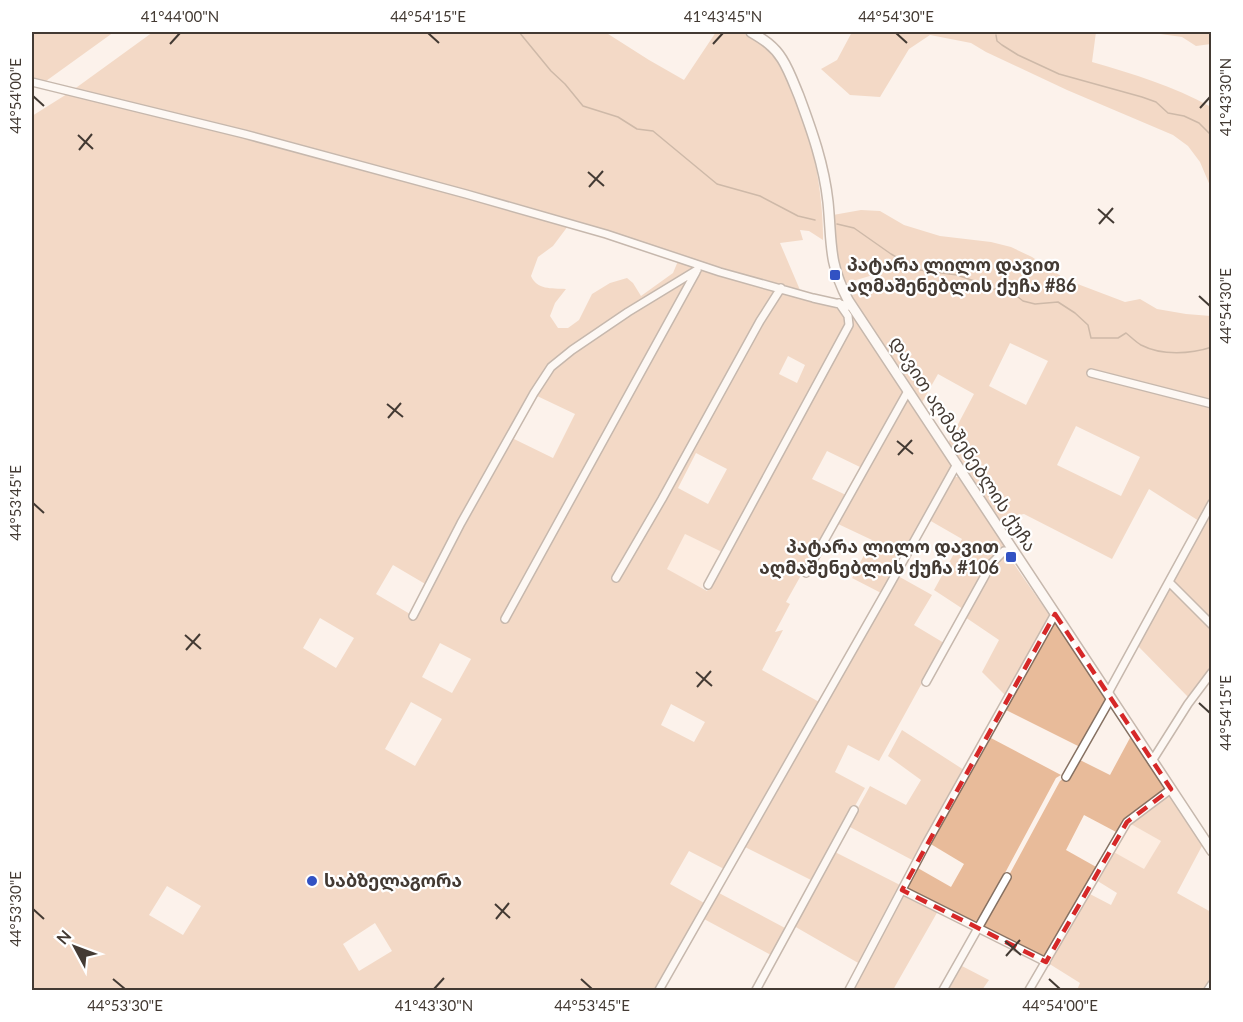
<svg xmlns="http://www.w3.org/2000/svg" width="1243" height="1022" font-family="Lato,'Noto Sans Georgian',sans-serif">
	<rect width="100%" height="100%" fill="#fcf2eb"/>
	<!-- built -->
	<path fill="#fee6d4" d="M 685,534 L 722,552 L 702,588 L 666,570 Z
		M 1129,823 L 1161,841 L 1144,870 L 1112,851 Z"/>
	<!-- green -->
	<path fill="#e8bb9a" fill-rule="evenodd" d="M 32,32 L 114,32 L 46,81 L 32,78 Z
		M 153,32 L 605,32 L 649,60 L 684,80 L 716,32 C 724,32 736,29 743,33 C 757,40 773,53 781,66 C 808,109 824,189 823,240 L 809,231 L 800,230 L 803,240 L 780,243 L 800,290 L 763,283 L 450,186 L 73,90 Z
		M 852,32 L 1096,32 L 1092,62 C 1134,74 1173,86 1211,107 L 1211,188 L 1200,162 L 1188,146 L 1173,135 L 1067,90 L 986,52 L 971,43 L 930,35 L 909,49 L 880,97 L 850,95 L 821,69 L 837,60 Z
		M 1146,32 L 1211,32 L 1211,44 L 1196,46 L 1182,37 Z
		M 67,94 C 235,134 402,176 568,226 L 553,246 L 538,257 L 531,276 C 537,290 551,288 566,289 L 555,303 L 550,316 L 558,328 L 568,328 L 579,320 L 592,294 L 610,283 L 627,278 L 633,283 L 641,296 L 673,273 L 678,261 L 842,310 L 847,324 L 722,552 L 685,534 L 667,569 L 707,591 L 851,327 L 851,314 L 904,393 L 862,468 L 827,451 L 812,479 L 846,495 L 786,602 L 790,604 L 775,632 L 783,630 L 762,670 L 821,703 L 726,870 L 689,851 L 670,884 L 706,904 L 656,990 L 32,990 L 32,116 ZM 788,356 L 805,365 L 797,383 L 779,374 ZM 535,395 L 575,414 L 553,458 L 514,439 ZM 696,453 L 727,469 L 708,504 L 678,488 ZM 393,565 L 427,585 L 410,614 L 376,594 ZM 320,618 L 354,638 L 336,668 L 303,648 ZM 440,643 L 471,659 L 452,693 L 422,677 ZM 411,702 L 442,719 L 415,766 L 385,749 ZM 671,704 L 705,722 L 694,742 L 661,725 ZM 167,886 L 201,906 L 183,935 L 149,915 ZM 375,923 L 392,951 L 359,971 L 343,944 Z
		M 861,210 L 880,211 L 904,225 L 940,236 L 991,242 L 1011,247 L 1032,257 L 1067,280 L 1125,302 L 1140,299 L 1157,309 L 1186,314 L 1211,316 L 1212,508 L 1210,511 L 1212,512 L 1211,621 L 1169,576 L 1199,521 L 1149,489 L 1112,559 L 1024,514 L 1014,516 L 1000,524 L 947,445 L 974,394 L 938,374 L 920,406 L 849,296 L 877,288 L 873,275 L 843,284 L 834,239 L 833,215 ZM 1010,343 L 1048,361 L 1026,405 L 989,386 ZM 1076,426 L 1140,457 L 1121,496 L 1057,465 Z
		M 906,401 L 908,401 L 952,467 L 883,594 L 852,578 L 872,540 L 836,523 Z
		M 955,477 L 958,477 L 1006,548 L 988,561 L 963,609 L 934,590 L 962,539 L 929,520 Z
		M 1007,554 L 1050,616 L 1006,696 L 982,672 L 999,640 L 965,617 L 993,565 Z
		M 898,576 L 932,595 L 914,625 L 944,643 L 879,761 L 848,745 L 835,772 L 865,788 L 813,881 L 745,847 Z
		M 1168,589 L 1171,589 L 1211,629 L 1211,667 L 1189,698 L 1137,645 Z
		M 1054,619 L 1107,701 L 1080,747 L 1004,709 Z
		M 902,730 L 964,770 L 914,861 L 848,826 L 870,786 L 906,805 L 921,780 L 888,756 Z
		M 1131,736 L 1166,790 L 1118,833 L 1084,815 L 1066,850 L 1098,868 L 1044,959 L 981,927 L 1060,781 L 1068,775 L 1078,759 L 1110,775 Z
		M 989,737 L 1061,775 L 1056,778 L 977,925 L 905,889 L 916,867 L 951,887 L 964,864 L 929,843 Z
		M 1169,793 L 1203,844 L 1177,893 L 1211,912 L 1211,981 L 1206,990 L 1173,990 L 1168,988 L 1166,990 L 1077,990 L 1080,983 L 1048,963 L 1088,893 L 1111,905 L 1117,893 L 1096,880 L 1112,851 L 1144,869 L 1161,841 L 1129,823 Z
		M 835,852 L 902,886 L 860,964 L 794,926 Z
		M 719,893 L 785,928 L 771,955 L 704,919 Z
		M 903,893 L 938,911 L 893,990 L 852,990 Z
		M 960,965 L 989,980 L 982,990 L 946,990 Z"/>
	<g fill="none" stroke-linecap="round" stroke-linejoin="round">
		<!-- stream -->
		<path stroke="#977357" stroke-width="1.5" d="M 519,32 L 551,71 L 565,84 L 583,106 L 618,117 L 637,129 L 653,131 L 717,184 L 760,196 L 798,216 L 815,220
			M 996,35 L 997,41 L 1002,45 L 1018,55 L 1059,74 L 1142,97 L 1156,102 L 1168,113 L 1184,116 L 1199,123 L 1212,136
			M 837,224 L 854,228 L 891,254 L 920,270 L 957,275 L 980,283 L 988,290 L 995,289 L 1013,293 L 1023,301 L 1035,304 L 1058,302 L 1075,313 L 1088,325 L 1091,338 L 1118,338 L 1126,333 C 1131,337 1136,342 1141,345 C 1162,356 1191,354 1212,347"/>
		<!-- street casing -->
		<g stroke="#867162" stroke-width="10">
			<path id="street" d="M 32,82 L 244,134 L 466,194 L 606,234 L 720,272 L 813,298 L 853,307
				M 1091,373 L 1212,404
				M 806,573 L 908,391
				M 616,578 L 662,499 L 760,321 L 781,288
				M 1169,582 L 1212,625
				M 708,585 L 849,325 L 848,316 L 839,303
				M 413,616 L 461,523 L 534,393 L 551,367 L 572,350 L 628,312 L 697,270
				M 505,619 L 696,272
				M 926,682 L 992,563 L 1004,551 L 1014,551
				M 1108,693 L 1212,503
				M 1152,761 L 1188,704 L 1212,672
				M 1066,777 L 1111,698
				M 902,890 L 1046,962
				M 659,990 L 888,588 L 957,464
				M 756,990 L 854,810
				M 849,990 L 926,844 L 1055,614
				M 943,990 L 1007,877
				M 1029,990 L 1127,822 L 1171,789
				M 1208,990 L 1212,984"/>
		</g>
		<!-- secondary casing -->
		<g stroke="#867162" stroke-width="12">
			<path id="secondary" d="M 751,32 C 763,39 774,46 782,59 C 789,70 794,84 799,96 C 812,131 824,165 828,202 C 832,242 828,262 848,300 L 1212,851"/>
		</g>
		<!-- street -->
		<use href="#street" stroke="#fff" stroke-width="7"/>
		<!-- secondary -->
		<use href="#secondary" stroke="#fff" stroke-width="9"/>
	</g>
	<!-- marked area -->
	<path d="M0 0H1243V1022H0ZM 1055,614 L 1171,789 L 1127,822 L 1046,962 L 902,890 Z" fill="#fcf2eb" fill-opacity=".55" fill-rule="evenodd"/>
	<path fill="none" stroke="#d62828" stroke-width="4.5" stroke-dasharray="12 8" stroke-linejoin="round" d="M 1055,614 L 1171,789 L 1127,822 L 1046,962 L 902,890 Z"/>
	<!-- ticks -->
	<path fill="none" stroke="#433a33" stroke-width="2" d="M 428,33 L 439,43M 896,33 L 907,43M 170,44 L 180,33M 713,44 L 723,33M 33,96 L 44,106M 1200,108 L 1210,97M 78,135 L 93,149M 79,150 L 92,134M 588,172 L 604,186M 589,187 L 603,171M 1098,209 L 1114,223M 1099,224 L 1113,208M 1199,296 L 1210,306M 387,404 L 403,417M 388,418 L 401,403M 897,441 L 913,454M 898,455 L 912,440M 33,503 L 44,513M 185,635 L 201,649M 186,650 L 200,634M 696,672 L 712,686M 697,687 L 711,671M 1199,703 L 1210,713M 495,904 L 510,918M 33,909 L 44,919M 496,919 L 509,903M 1005,941 L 1021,955M 1006,956 L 1020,940M 113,979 L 125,989M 581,979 L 592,989M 1049,979 L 1060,989M 434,989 L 444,978"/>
	<!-- markers -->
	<g fill="#3252c3" stroke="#fff" stroke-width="2">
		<rect x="829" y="269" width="12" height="12" rx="3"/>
		<rect x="1005" y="551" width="12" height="12" rx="3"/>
		<circle cx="312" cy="881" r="6"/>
	</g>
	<g text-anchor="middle" stroke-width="4.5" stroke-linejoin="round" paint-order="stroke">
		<!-- poi labels -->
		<g font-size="18" font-weight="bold" fill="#433a33" stroke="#fff" text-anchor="start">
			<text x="847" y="271">პატარა ლილო დავით<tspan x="847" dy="21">აღმაშენებლის ქუჩა #86</tspan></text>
			<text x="999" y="553" text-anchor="end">პატარა ლილო დავით<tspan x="999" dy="21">აღმაშენებლის ქუჩა #106</tspan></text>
			<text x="324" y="887">საბზელაგორა</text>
		</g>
		<!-- street labels -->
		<g font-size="18" fill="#433a33" stroke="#fff">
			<text transform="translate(963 444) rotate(57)" y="6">დავით აღმაშენებლის ქუჩა</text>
		</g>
	</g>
	<!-- border -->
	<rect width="1243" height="1022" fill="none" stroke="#ffffff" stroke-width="66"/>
	<!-- north arrow -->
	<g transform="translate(75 947) rotate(311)" stroke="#ffffff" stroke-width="4.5" paint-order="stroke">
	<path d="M0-4.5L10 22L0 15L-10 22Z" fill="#433a33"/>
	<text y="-9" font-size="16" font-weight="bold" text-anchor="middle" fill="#433a33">N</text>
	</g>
	<rect x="33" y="33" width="1177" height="956" fill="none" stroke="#433a33" stroke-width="2"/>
	<g font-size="15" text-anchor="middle" fill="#433a33">
		<text x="180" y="22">41°44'00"N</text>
		<text x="428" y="22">44°54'15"E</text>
		<text x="723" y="22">41°43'45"N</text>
		<text x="896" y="22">44°54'30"E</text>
		<text transform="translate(16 96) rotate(-90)" y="5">44°54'00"E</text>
		<text transform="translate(1226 97) rotate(-90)" y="5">41°43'30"N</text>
		<text transform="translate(1226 306) rotate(-90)" y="5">44°54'30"E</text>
		<text transform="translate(16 503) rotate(-90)" y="5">44°53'45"E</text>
		<text transform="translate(1226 713) rotate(-90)" y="5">44°54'15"E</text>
		<text transform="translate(16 909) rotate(-90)" y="5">44°53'30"E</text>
		<text x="125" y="1011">44°53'30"E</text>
		<text x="434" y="1011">41°43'30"N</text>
		<text x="592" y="1011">44°53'45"E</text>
		<text x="1060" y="1011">44°54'00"E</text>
	</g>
</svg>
